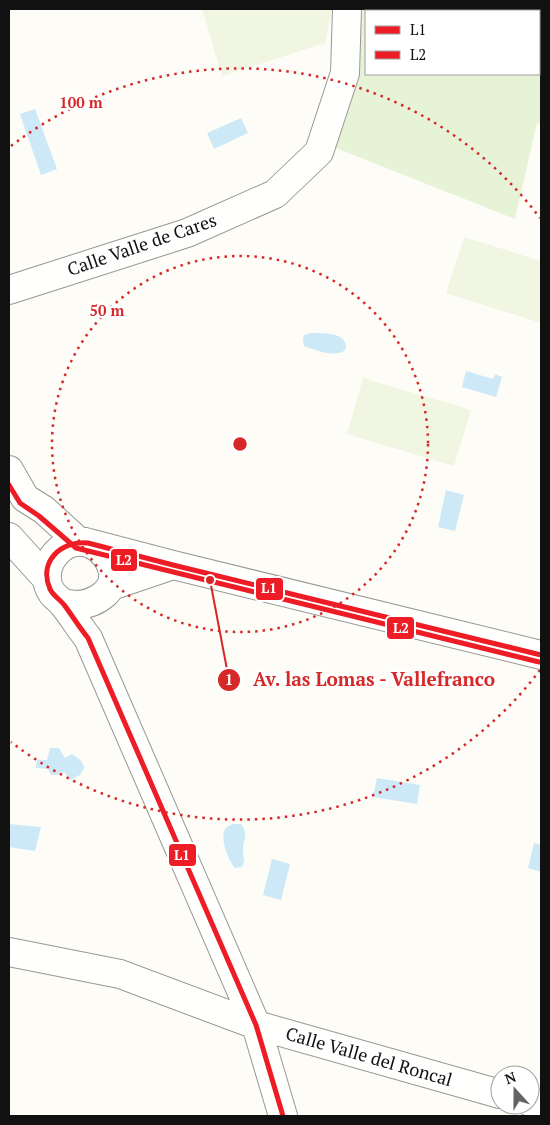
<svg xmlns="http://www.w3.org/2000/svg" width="550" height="1125" font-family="'PT Serif',serif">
	<rect width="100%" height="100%" fill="#fdfcf7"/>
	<!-- green -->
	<path fill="#e7f3d7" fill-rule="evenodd" d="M 363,9 L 541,9 L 541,124 L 537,123 L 515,219 L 328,145 L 355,64 ZM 366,11 L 539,11 L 539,74 L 366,74 Z"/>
	<!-- pitch -->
	<path fill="#f0f6e1" d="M 202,9 L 332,9 L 325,43 L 222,76 Z
		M 464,237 L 541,261 L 541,323 L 446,293 Z
		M 363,378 L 471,410 L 454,466 L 347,434 Z"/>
	<!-- water -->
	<path fill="#cde8f7" d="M 35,109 L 57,169 L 41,175 L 20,114 Z
		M 241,118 L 248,133 L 214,149 L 207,133 Z
		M 311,333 C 319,333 328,333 335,335 C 345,337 352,350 339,353 C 327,355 315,350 304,346 L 303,341 L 304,335 Z
		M 466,371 L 493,379 L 495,374 L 502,377 L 496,397 L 462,387 Z
		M 446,490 L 464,495 L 455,531 L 438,527 Z
		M 50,748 L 59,748 L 65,758 L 72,754 C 78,758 83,761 84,768 L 80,775 L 70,780 L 64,772 L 57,775 L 51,775 L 48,769 L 36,768 L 37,760 L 47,760 Z
		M 377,778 L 420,785 L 417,804 L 373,797 Z
		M 9,824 L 41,827 L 35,851 L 9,847 Z
		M 233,824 L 241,824 C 250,837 242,839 243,851 C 243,859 246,859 242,867 L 235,868 C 229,862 221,842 224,832 C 225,827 229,826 233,824 Z
		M 534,843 L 541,845 L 541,872 L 528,868 Z
		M 272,859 L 290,864 L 281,900 L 263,895 Z"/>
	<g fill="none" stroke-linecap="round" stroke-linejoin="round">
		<!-- minor casing -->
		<g stroke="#979795" stroke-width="30">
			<path id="minor" d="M 9,290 L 187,233 L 275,194 L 319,152 L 345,73 L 347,9
				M 9,470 L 25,498 L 44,510 L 78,541
				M 9,537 L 47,579
				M 89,543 L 173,565 L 541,655
				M 111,586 L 173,565
				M 62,603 C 67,604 73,605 78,605 C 94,604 116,592 113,572 C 109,553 91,537 71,543 C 62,546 56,552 51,560 C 46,570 45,583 52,593 C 55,597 60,600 63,604 C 72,615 79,627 88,638 L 256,1025 L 283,1116
				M 9,952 L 120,974 L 256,1025 L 500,1094
				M 530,1102 L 541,1105"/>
		</g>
		<!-- minor -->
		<use href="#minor" stroke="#fffffe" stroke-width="28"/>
		<!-- bus-1 casing -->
		<g stroke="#fff" stroke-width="9">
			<path id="bus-1" d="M 283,1116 L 256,1025 L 88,638 C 80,628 73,617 65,606 C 61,600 53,596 50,589 C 38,562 61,540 88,543 L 173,565 L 541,655"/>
		</g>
		<!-- bus-2 casing -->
		<g stroke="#fff" stroke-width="9">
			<path id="bus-2" d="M 9,485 L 20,503 L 39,516 L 76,548 L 539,662"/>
		</g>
		<!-- bus-1 -->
		<use href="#bus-1" stroke="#ee1c25" stroke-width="5"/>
		<!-- bus-2 -->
		<use href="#bus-2" stroke="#ee1c25" stroke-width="5"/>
	</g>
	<!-- distance rings -->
	<g fill="none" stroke="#d62828" stroke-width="2.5" stroke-dasharray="2.5 5">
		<circle cx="240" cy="444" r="188"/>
		<path d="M540 670A376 376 0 0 1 11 742M11 146A376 376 0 0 1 540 218"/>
	</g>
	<g text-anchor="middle" stroke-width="5" stroke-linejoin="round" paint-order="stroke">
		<!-- street labels -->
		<g font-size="18" fill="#111" stroke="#fff">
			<text transform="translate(142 245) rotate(-19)" y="6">Calle Valle de Cares</text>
			<text transform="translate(369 1057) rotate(16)" y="6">Calle Valle del Roncal</text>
		</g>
	</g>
	<circle cx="240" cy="444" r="8" fill="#d62828" stroke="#fff" stroke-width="2.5"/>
	<g font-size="15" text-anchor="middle" font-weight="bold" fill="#d62828" stroke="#fff" stroke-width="5" stroke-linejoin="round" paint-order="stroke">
		<text x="81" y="108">100 m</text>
		<text x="107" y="316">50 m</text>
	</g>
	<!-- callouts -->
	<path fill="none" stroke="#d62828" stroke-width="2" d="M210 580L229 680"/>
	<g fill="#d62828" stroke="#fff" stroke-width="2">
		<circle cx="210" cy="580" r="5"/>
		<circle cx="229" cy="680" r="12"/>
	</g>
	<g font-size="15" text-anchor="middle" font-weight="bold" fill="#fff">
		<text x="229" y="685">1</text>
	</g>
	<g font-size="19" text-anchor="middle" font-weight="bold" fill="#d62828" stroke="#fff" stroke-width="5" stroke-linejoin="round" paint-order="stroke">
		<text x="374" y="686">Av. las Lomas - Vallefranco</text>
	</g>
	<g stroke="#fff" stroke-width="2">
		<rect x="110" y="548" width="28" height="24" rx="5" fill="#ee1c25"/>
		<rect x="255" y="577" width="29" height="24" rx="5" fill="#ee1c25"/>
		<rect x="386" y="616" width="29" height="24" rx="5" fill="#ee1c25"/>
		<rect x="168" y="843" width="29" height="24" rx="5" fill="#ee1c25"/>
	</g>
	<g font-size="14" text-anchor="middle" font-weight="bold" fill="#fff">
		<text x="124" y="565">L2</text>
		<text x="269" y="593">L1</text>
		<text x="401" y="633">L2</text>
		<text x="182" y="860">L1</text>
	</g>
	<!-- border -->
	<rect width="550" height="1125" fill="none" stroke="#111111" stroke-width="20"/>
	<!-- legend -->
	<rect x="365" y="10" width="175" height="65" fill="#ffffff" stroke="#a0a0a0"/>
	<rect x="375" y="26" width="25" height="8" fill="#ee1c25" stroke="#a0a0a0"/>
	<text x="410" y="35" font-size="15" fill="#111111">L1</text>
	<rect x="375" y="51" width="25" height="8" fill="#ee1c25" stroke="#a0a0a0"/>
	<text x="410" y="60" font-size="15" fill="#111111">L2</text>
	<!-- north arrow -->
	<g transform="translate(515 1090) rotate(339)"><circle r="24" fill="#ffffff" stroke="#a0a0a0"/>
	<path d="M0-4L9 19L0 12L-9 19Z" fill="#646362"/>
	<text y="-8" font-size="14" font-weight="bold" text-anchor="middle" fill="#111111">N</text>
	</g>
</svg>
